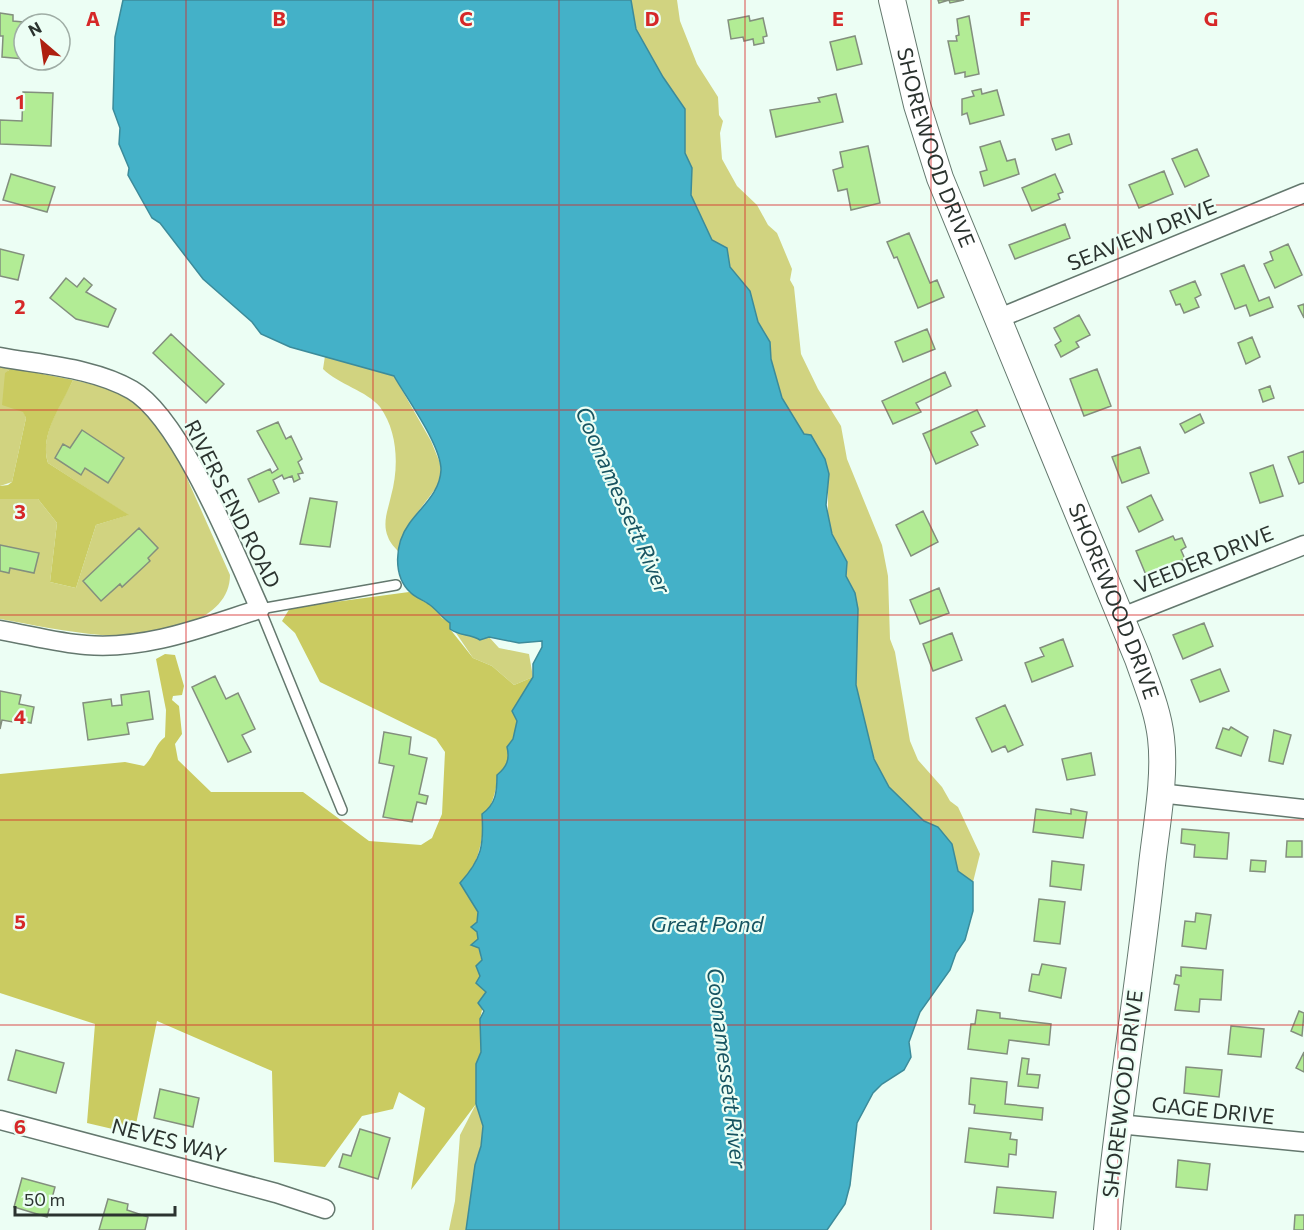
<svg xmlns="http://www.w3.org/2000/svg" width="1304" height="1230" font-family="Commissioner,sans-serif">
	<rect width="100%" height="100%" fill="#ecfef4"/>
	<!-- green -->
	<path fill="#d1d380" d="M 631,0 L 677,0 L 680,21 L 697,64 L 718,97 L 719,115 L 723,121 L 720,133 L 722,159 L 737,186 L 757,205 L 768,225 L 777,233 L 792,269 L 790,280 L 794,287 L 801,354 L 818,389 L 841,426 L 847,459 L 882,545 L 888,576 L 890,639 L 895,652 L 910,741 L 918,760 L 942,787 L 950,801 L 958,807 L 980,854 L 973,882 L 958,871 L 952,844 L 938,827 L 924,821 L 889,787 L 874,759 L 856,685 L 858,609 L 855,593 L 846,576 L 847,562 L 832,534 L 828,519 L 828,481 L 782,398 L 771,359 L 770,342 L 758,322 L 750,291 L 729,267 L 727,248 L 712,241 L 691,195 L 692,168 L 685,153 L 685,109 L 663,77 L 636,29 Z
		M 325,356 L 394,376 L 431,441 L 440,463 L 441,471 L 439,484 L 408,525 L 399,552 C 395,548 390,543 388,537 C 382,523 388,510 391,496 C 399,467 398,432 380,407 C 367,391 338,384 323,369 Z
		M 0,366 L 12,368 L 8,371 L 26,418 L 12,482 L 0,486 Z
		M 73,380 L 113,389 L 136,402 L 161,429 L 182,467 L 230,575 C 230,628 141,639 101,635 C 67,632 33,625 0,619 L 0,499 L 38,499 L 57,523 L 50,582 L 76,588 L 96,525 L 128,515 L 48,463 C 39,435 61,405 73,380 Z
		M 456,633 L 473,635 L 480,640 L 489,637 L 499,648 L 529,654 L 533,677 L 514,685 L 492,666 L 473,658 Z
		M 476,1104 L 483,1126 L 481,1146 L 475,1165 L 466,1230 L 449,1230 L 455,1201 L 460,1135 Z"/>
	<!-- forest -->
	<path fill="#cacb61" d="M 12,368 L 73,380 C 62,405 39,435 48,463 L 129,515 L 96,525 L 76,588 L 50,582 L 57,523 L 38,499 L 0,499 L 0,486 L 8,485 L 12,482 L 26,418 L 23,412 L 2,405 L 5,373 Z
		M 409,592 L 433,607 L 442,618 L 450,623 L 450,629 L 473,658 L 492,666 L 514,685 L 533,677 L 512,711 L 517,721 L 513,739 L 507,747 C 510,759 507,767 497,776 C 497,798 486,811 483,831 C 479,855 477,864 460,883 L 478,912 L 477,932 L 486,992 L 480,1019 L 481,1052 L 476,1064 L 476,1104 L 411,1190 L 425,1108 L 399,1092 L 393,1109 L 362,1116 L 325,1167 L 274,1162 L 272,1071 L 157,1021 L 134,1134 L 87,1123 L 95,1024 L 0,993 L 0,774 L 125,762 L 144,766 C 154,757 155,744 165,737 L 166,710 L 156,659 L 165,654 L 175,655 L 184,686 L 182,695 L 173,696 L 172,700 L 179,706 L 182,734 L 175,744 L 178,760 L 211,792 L 303,792 L 369,841 L 421,845 L 432,838 L 442,814 L 445,752 L 436,739 L 320,682 L 295,633 L 282,621 L 290,608 Z"/>
	<!-- water -->
	<path fill="#44b1c8" stroke="#3c8b9a" stroke-width="1.5" d="M 123,0 L 631,0 L 636,29 L 663,77 L 685,109 L 685,153 L 692,168 L 691,195 L 712,240 L 727,248 L 730,267 L 750,291 L 758,322 L 770,342 L 771,359 L 782,398 L 804,434 L 811,435 L 825,459 L 829,474 L 826,505 L 832,534 L 847,562 L 846,576 L 855,593 L 858,609 L 856,685 L 874,759 L 889,787 L 924,821 L 938,827 L 952,844 L 958,871 L 973,882 L 973,911 L 965,940 L 956,953 L 950,970 L 920,1012 L 909,1042 L 911,1057 L 904,1070 L 882,1084 L 873,1093 L 857,1123 L 850,1185 L 845,1204 L 827,1230 L 466,1230 L 475,1165 L 481,1146 L 483,1126 L 476,1104 L 476,1064 L 481,1052 L 480,1019 L 484,1011 L 478,1003 L 486,992 L 476,983 L 480,976 L 476,966 L 482,960 L 479,948 L 471,945 L 478,939 L 477,932 L 471,927 L 477,922 L 478,912 L 460,883 C 482,859 484,845 482,814 C 496,804 497,792 497,775 C 507,767 510,759 507,747 L 513,739 L 517,721 L 512,711 L 533,677 L 533,664 L 542,647 L 542,641 L 519,643 L 489,637 L 480,640 C 470,634 459,636 450,629 L 450,623 C 442,618 438,611 430,605 C 424,600 416,598 411,593 C 392,576 395,543 409,524 C 421,507 440,493 441,470 C 441,445 407,399 394,376 L 290,347 L 261,334 L 252,322 L 203,279 L 160,223 L 152,218 L 128,175 L 129,168 L 119,144 L 120,128 L 113,109 L 115,37 Z"/>
	<!-- building -->
	<path fill="#b2ec95" stroke="#838f7e" stroke-width="1.5" d="M 938,0 L 964,0 L 950,3 L 949,0 L 939,3 Z
		M 0,13 L 13,15 L 13,21 L 45,24 L 24,24 L 24,59 L 2,57 L 3,36 L 0,36 Z
		M 749,16 L 750,21 L 763,18 L 767,36 L 763,37 L 764,43 L 754,45 L 753,39 L 744,41 L 743,37 L 731,39 L 728,20 Z
		M 969,16 L 979,74 L 965,77 L 965,72 L 955,74 L 948,41 L 957,41 L 956,36 L 959,35 L 957,19 Z
		M 855,36 L 862,64 L 837,70 L 830,42 Z
		M 981,89 L 982,94 L 997,90 L 1004,115 L 970,124 L 967,113 L 962,115 L 962,99 L 974,96 L 972,91 Z
		M 23,92 L 53,93 L 51,146 L 0,144 L 0,120 L 22,121 Z
		M 836,94 L 843,122 L 776,137 L 770,110 L 820,102 L 818,98 Z
		M 1069,134 L 1072,144 L 1056,150 L 1052,139 Z
		M 1000,141 L 1007,161 L 1015,159 L 1019,174 L 984,186 L 980,172 L 987,170 L 980,147 Z
		M 868,146 L 880,203 L 851,210 L 847,189 L 838,191 L 833,170 L 843,167 L 840,152 Z
		M 1197,149 L 1209,176 L 1185,187 L 1172,159 Z
		M 1164,171 L 1173,194 L 1139,208 L 1129,185 Z
		M 11,174 L 55,187 L 47,212 L 3,200 Z
		M 1055,174 L 1063,192 L 1058,194 L 1060,199 L 1032,211 L 1022,188 Z
		M 1065,224 L 1070,238 L 1015,259 L 1009,245 Z
		M 909,233 L 930,283 L 937,280 L 944,297 L 918,308 L 897,257 L 894,258 L 887,242 Z
		M 1288,244 L 1302,275 L 1275,288 L 1264,264 L 1273,260 L 1270,252 Z
		M 0,249 L 24,255 L 18,280 L 0,276 Z
		M 1244,265 L 1259,301 L 1269,297 L 1273,307 L 1250,316 L 1246,305 L 1235,309 L 1221,274 Z
		M 66,278 L 77,287 L 84,278 L 92,285 L 86,292 L 116,309 L 108,327 L 76,319 L 50,298 Z
		M 1195,281 L 1201,295 L 1195,298 L 1199,307 L 1184,313 L 1180,304 L 1176,305 L 1170,291 Z
		M 1304,304 L 1304,318 L 1298,306 Z
		M 1079,315 L 1090,335 L 1076,342 L 1079,347 L 1061,357 L 1055,345 L 1061,341 L 1054,328 Z
		M 927,329 L 935,349 L 903,362 L 895,342 Z
		M 171,334 L 224,384 L 206,403 L 153,353 Z
		M 1252,337 L 1260,357 L 1246,364 L 1238,343 Z
		M 1097,369 L 1111,406 L 1084,416 L 1070,379 Z
		M 945,372 L 951,386 L 916,403 L 921,412 L 893,424 L 882,401 Z
		M 1270,386 L 1274,398 L 1263,402 L 1259,390 Z
		M 977,410 L 985,426 L 971,432 L 978,445 L 936,464 L 923,434 Z
		M 1200,414 L 1204,423 L 1185,433 L 1180,424 Z
		M 278,422 L 286,439 L 291,436 L 302,459 L 298,462 L 303,473 L 298,474 L 300,479 L 294,482 L 292,476 L 284,479 L 282,475 L 273,480 L 279,493 L 259,502 L 248,479 L 270,469 L 272,473 L 278,469 L 257,431 Z
		M 82,430 L 124,458 L 108,483 L 85,468 L 81,475 L 55,458 L 63,444 L 70,448 Z
		M 1140,447 L 1149,473 L 1122,483 L 1112,457 Z
		M 1304,451 L 1304,482 L 1299,484 L 1288,457 Z
		M 1273,465 L 1283,496 L 1260,503 L 1250,473 Z
		M 1151,495 L 1163,520 L 1139,532 L 1127,507 Z
		M 310,498 L 337,502 L 330,547 L 300,544 Z
		M 923,511 L 938,542 L 911,556 L 896,525 Z
		M 139,528 L 158,548 L 148,558 L 150,561 L 122,587 L 120,584 L 101,601 L 83,581 Z
		M 1173,536 L 1175,540 L 1182,538 L 1186,547 L 1181,550 L 1185,559 L 1146,575 L 1136,551 Z
		M 0,545 L 39,553 L 34,573 L 10,568 L 9,573 L 0,571 Z
		M 939,588 L 949,613 L 920,624 L 910,600 Z
		M 1204,623 L 1213,646 L 1183,659 L 1173,635 Z
		M 952,633 L 962,660 L 933,671 L 923,644 Z
		M 1063,639 L 1073,666 L 1032,682 L 1025,663 L 1044,656 L 1040,648 Z
		M 1220,669 L 1229,691 L 1200,702 L 1191,680 Z
		M 215,676 L 226,699 L 238,693 L 255,729 L 242,735 L 251,752 L 228,762 L 192,687 Z
		M 0,691 L 21,695 L 19,704 L 34,707 L 31,723 L 14,719 L 13,722 L 2,720 L 0,729 Z
		M 149,691 L 153,719 L 127,723 L 129,734 L 88,740 L 83,703 L 111,699 L 112,706 L 122,705 L 121,695 Z
		M 1005,705 L 1023,745 L 1008,752 L 1005,746 L 992,752 L 976,718 Z
		M 1231,727 L 1248,737 L 1241,756 L 1216,748 L 1223,728 L 1229,730 Z
		M 1274,730 L 1291,735 L 1283,764 L 1269,761 Z
		M 384,732 L 411,737 L 409,754 L 427,758 L 419,794 L 428,796 L 426,804 L 417,802 L 412,822 L 383,817 L 394,766 L 379,763 Z
		M 1091,753 L 1095,775 L 1067,780 L 1062,759 Z
		M 1036,809 L 1071,814 L 1071,809 L 1087,812 L 1083,838 L 1033,832 Z
		M 1182,829 L 1229,833 L 1227,859 L 1194,857 L 1195,845 L 1181,843 Z
		M 1287,841 L 1302,841 L 1302,857 L 1286,857 Z
		M 1251,860 L 1266,861 L 1265,872 L 1250,871 Z
		M 1052,861 L 1084,865 L 1081,890 L 1050,886 Z
		M 1039,899 L 1065,902 L 1060,944 L 1034,941 Z
		M 1196,913 L 1211,915 L 1206,949 L 1182,946 L 1185,921 L 1195,922 Z
		M 1042,964 L 1066,968 L 1061,998 L 1029,991 L 1032,974 L 1039,975 Z
		M 1181,967 L 1223,970 L 1221,1000 L 1200,999 L 1199,1012 L 1175,1010 L 1179,985 L 1174,984 L 1176,975 L 1181,976 Z
		M 977,1010 L 1000,1013 L 1000,1018 L 1051,1024 L 1049,1045 L 1009,1040 L 1007,1054 L 968,1049 L 971,1024 L 975,1024 Z
		M 1299,1011 L 1304,1013 L 1302,1036 L 1291,1031 Z
		M 1231,1026 L 1264,1029 L 1261,1057 L 1228,1054 Z
		M 16,1050 L 64,1063 L 56,1093 L 8,1080 Z
		M 1304,1052 L 1304,1072 L 1296,1068 Z
		M 1022,1058 L 1029,1059 L 1027,1074 L 1040,1075 L 1038,1088 L 1018,1086 Z
		M 1186,1067 L 1222,1070 L 1219,1097 L 1184,1093 Z
		M 971,1078 L 1007,1082 L 1005,1104 L 1043,1108 L 1042,1120 L 974,1113 L 975,1105 L 969,1104 Z
		M 160,1089 L 199,1098 L 193,1127 L 154,1118 Z
		M 969,1128 L 1011,1133 L 1010,1139 L 1017,1140 L 1016,1155 L 1009,1154 L 1008,1167 L 965,1162 Z
		M 360,1129 L 390,1138 L 378,1179 L 339,1167 L 343,1154 L 351,1156 Z
		M 1178,1160 L 1210,1164 L 1207,1190 L 1176,1187 Z
		M 22,1178 L 55,1187 L 47,1217 L 14,1207 Z
		M 997,1187 L 1056,1192 L 1053,1218 L 994,1213 Z
		M 108,1199 L 128,1204 L 127,1210 L 148,1217 L 145,1230 L 99,1230 Z
		M 1295,1215 L 1304,1215 L 1304,1230 L 1294,1230 Z"/>
	<g fill="none" stroke-linecap="round" stroke-linejoin="round">
		<!-- lane casing -->
		<g stroke="#64786e" stroke-width="12">
			<path id="lane" d="M 342,810 L 260,609 L 396,585"/>
		</g>
		<!-- street casing -->
		<g stroke="#64786e" stroke-width="21">
			<path id="street" d="M 997,319 L 1304,193
				M 0,357 C 43,365 94,368 132,390 C 181,418 236,556 260,609 C 203,627 147,650 86,645 C 57,643 29,635 0,630
				M 1122,617 L 1304,545
				M 1159,793 L 1304,809
				M 0,1120 L 276,1193 L 325,1209
				M 1118,1124 L 1304,1142"/>
		</g>
		<!-- secondary casing -->
		<g stroke="#64786e" stroke-width="28">
			<g id="secondary">
				<path id="s1" d="M 892,0 L 917,105 L 940,178 L 1138,659 C 1147,685 1158,711 1161,738 C 1166,780 1155,832 1151,874 C 1138,993 1118,1111 1107,1230"/>
			</g>
		</g>
		<!-- lane -->
		<use href="#lane" stroke="#fff" stroke-width="9"/>
		<!-- street -->
		<use href="#street" stroke="#fff" stroke-width="18"/>
		<!-- secondary -->
		<use href="#secondary" stroke="#fff" stroke-width="26"/>
	</g>
	<!-- grid -->
	<path fill="none" stroke="#d62828" stroke-width="1.5" stroke-opacity="0.55" d="M 186,0 L 186,1230M 373,0 L 373,1230M 559,0 L 559,1230M 745,0 L 745,1230M 931,0 L 931,1230M 1118,0 L 1118,1230M 0,205 L 1304,205M 0,410 L 1304,410M 0,615 L 1304,615M 0,820 L 1304,820M 0,1025 L 1304,1025"/>
	<g text-anchor="middle" stroke-width="4.5" stroke-linejoin="round" paint-order="stroke">
		<!-- street labels -->
		<g font-size="21" fill="#2b332f" stroke="#ecfef4">
			<text dy="7" stroke="none"><textPath href="#s1" startOffset="154">SHOREWOOD DRIVE</textPath></text>
			<text transform="translate(1142 235) rotate(-22)" y="7">SEAVIEW DRIVE</text>
			<text transform="translate(232 504) rotate(63)" y="7">RIVERS END ROAD</text>
			<text transform="translate(1204 560) rotate(-22)" y="7">VEEDER DRIVE</text>
			<text dy="7" stroke="none"><textPath href="#s1" startOffset="642">SHOREWOOD DRIVE</textPath></text>
			<text transform="translate(1123 1094) rotate(-83)" y="7">SHOREWOOD DRIVE</text>
			<text transform="translate(1213 1111) rotate(6)" y="7">GAGE DRIVE</text>
			<text transform="translate(169 1141) rotate(15)" y="7">NEVES WAY</text>
		</g>
		<!-- water labels -->
		<g font-size="22" font-style="italic" fill="#175461" stroke="#ecfef4">
			<text transform="translate(623 500) rotate(66)" y="8">Coonamessett River</text>
			<text x="707" y="932">Great Pond</text>
			<text transform="translate(727 1068) rotate(83)" y="8">Coonamessett River</text>
		</g>
	</g>
	<g font-size="20" text-anchor="middle" font-weight="bold" fill="#d62828" stroke="#ecfef4" stroke-width="4.5" stroke-linejoin="round" paint-order="stroke">
		<text x="93" y="26">A</text>
		<text x="279" y="26">B</text>
		<text x="466" y="26">C</text>
		<text x="652" y="26">D</text>
		<text x="838" y="26">E</text>
		<text x="1025" y="26">F</text>
		<text x="1211" y="26">G</text>
		<text x="20" y="109">1</text>
		<text x="20" y="314">2</text>
		<text x="20" y="519">3</text>
		<text x="20" y="724">4</text>
		<text x="20" y="929">5</text>
		<text x="20" y="1134">6</text>
	</g>
	<!-- north arrow -->
	<g transform="translate(42 42) rotate(331)"><circle r="28" fill="#ecfef4" stroke="#9fada5" stroke-width="1.5"/>
	<path d="M0-4.5L10 22L0 15L-10 22Z" fill="#ae1f0f"/>
	<text y="-9" font-size="16" font-weight="bold" text-anchor="middle" fill="#2b332f">N</text>
	</g>
	<!-- scale -->
	<path d="M15 1206v9h160v-9" fill="none" stroke="#2b332f" stroke-width="3"/>
	<text x="24" y="1206" font-size="18" fill="#2b332f" stroke="#ecfef4" stroke-width="4.5" paint-order="stroke">50 m</text>
</svg>
